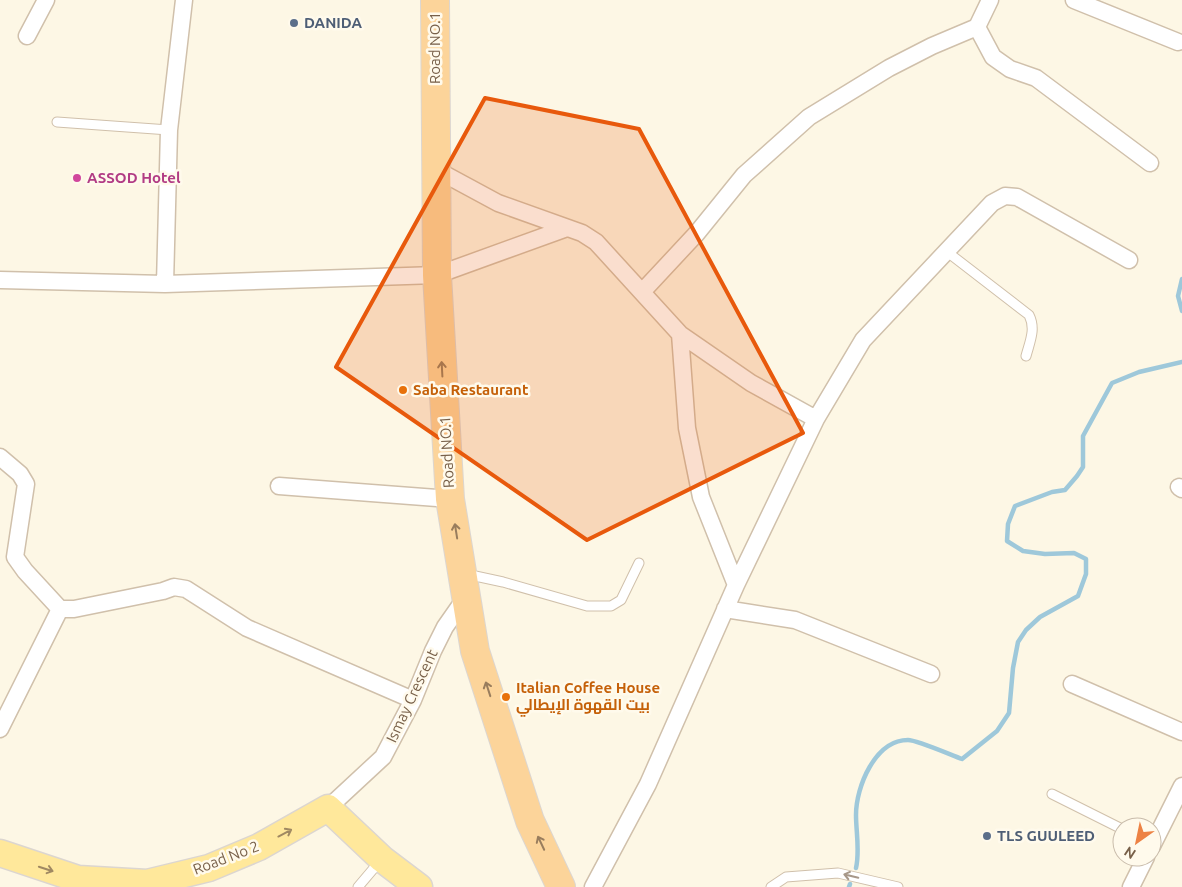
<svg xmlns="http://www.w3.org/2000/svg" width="1182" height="887" font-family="Ubuntu,Cairo,sans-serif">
	<rect width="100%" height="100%" fill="#fdf7e5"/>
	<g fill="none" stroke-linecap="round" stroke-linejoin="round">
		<!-- stream -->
		<path stroke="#9ec8da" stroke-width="4.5" d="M 1182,279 L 1178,296 L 1182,311
			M 856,868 C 860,851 856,832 856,815 C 856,787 875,740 908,740 C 917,740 951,755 962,759 L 997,731 L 1009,713 L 1013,668 L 1018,642 L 1026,630 L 1040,617 L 1078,596 L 1086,574 L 1086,559 L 1074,553 L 1045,554 L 1023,551 L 1007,541 L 1008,524 L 1015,506 L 1052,492 L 1065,490 L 1077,476 L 1083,467 L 1083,436 L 1112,383 L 1139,372 L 1182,362
			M 849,887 L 850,884"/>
		<!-- service casing -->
		<g stroke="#d0c0ab" stroke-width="11">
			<path id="service" d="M 57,122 L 169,130
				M 946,251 L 1029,315 C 1036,329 1030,341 1026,356
				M 466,574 L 503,582 L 587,606 L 611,606 L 621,600 L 639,563
				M 1052,794 L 1122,829
				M 358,887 L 380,861
				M 771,887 L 786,877 L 838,873 L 898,887"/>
		</g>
		<!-- minor casing -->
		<g stroke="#d0c0ab" stroke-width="19">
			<path id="minor" d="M 1074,0 L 1178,42
				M 977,27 L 993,57 L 1010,69 L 1036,78 L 1150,163
				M 27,36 L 46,0
				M 435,169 L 498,203 L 582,233 L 596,242 L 680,334 L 751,383 L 816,419
				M 0,280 L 165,284 L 437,275 L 567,228
				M 165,284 L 169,130 L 184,0
				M 642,292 L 697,233 L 744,175 L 809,117 L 889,68 L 932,46 L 977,27 L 990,0
				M 680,334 L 687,428 L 701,497 L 736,585
				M 0,457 L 20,474 L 26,484 L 15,557 L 25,571 L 60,609 L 74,609 L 163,591 L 174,587 L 186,589 L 247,628 L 413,700
				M 279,486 L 450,499
				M 1179,487 L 1182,489
				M 725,609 L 795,620 L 931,674
				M 1072,684 L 1182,732
				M 0,729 L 60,609
				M 328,808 L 383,757 L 413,700 L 433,651 L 445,627 L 466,597
				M 1152,846 L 1182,786
				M 593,887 L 648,784 L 736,585 L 816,419 L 863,340 L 992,203 L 1005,196 L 1017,197 L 1129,260
				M 1131,887 L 1146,857"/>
		</g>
		<!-- primary casing -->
		<g stroke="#dcd6d0" stroke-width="29">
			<path id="primary" d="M 0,853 L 78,879 L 147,883 L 209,868 L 259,847 L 328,808 L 382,859 L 419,887"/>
		</g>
		<!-- trunk casing -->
		<g stroke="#dcd6d0" stroke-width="30">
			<path id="trunk" d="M 435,0 L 437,275 L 450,499 L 475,651 L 530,821 L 561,887"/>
		</g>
		<!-- service -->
		<use href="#service" stroke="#fff" stroke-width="9"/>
		<!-- minor -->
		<use href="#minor" stroke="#fff" stroke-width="16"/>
		<!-- primary -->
		<use href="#primary" stroke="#ffe89b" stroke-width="26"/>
		<!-- trunk -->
		<use href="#trunk" stroke="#fcd49a" stroke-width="28"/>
	</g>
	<!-- one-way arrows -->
	<defs><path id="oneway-shaft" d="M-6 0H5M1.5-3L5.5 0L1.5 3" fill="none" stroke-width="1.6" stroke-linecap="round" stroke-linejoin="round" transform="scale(1.25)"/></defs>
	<g stroke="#997d5d">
		<use href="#oneway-shaft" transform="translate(442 369) rotate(-93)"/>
		<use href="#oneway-shaft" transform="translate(456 531) rotate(-99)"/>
		<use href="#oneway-shaft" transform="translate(488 689) rotate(-108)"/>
		<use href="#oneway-shaft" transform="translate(541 843) rotate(-115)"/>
	</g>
	<g stroke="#a08962">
		<use href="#oneway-shaft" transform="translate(285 833) rotate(-28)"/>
		<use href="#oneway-shaft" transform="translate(46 869) rotate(18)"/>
	</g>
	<use stroke="#a79889" href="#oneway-shaft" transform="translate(851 876) rotate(-167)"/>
	<!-- marked area -->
	<path fill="#e8590c" fill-opacity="0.2" stroke="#e8590c" stroke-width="4" stroke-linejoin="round" d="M 485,98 L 639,129 L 803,433 L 587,540 L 336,367 Z"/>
	<!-- markers -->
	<g fill="#5c6f8a" stroke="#fffaec" stroke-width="2">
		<circle cx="294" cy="23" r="5"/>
		<circle cx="987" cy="836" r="5"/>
	</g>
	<circle fill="#d1479c" stroke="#fffaec" stroke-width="2" cx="77" cy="178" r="5"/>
	<g fill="#e8710a" stroke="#fffaec" stroke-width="2">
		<circle cx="403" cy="390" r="5"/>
		<circle cx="506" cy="697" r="5"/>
	</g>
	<g text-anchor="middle" stroke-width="5" stroke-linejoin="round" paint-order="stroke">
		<!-- service labels -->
		<g font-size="15" font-weight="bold" fill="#4e5e75" stroke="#fffaec" text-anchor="start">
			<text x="304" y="28">DANIDA</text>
			<text x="997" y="841">TLS GUULEED</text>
		</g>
		<!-- street labels -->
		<g font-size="15" fill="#786049" stroke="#fffaec">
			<text transform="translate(435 48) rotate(-90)" y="5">Road NO.1</text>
			<text transform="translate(447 452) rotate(-93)" y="5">Road NO.1</text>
			<text transform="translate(412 696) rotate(-65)" y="5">Ismay Crescent</text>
			<text transform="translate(226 858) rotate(-21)" y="5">Road No 2</text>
		</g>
		<!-- hotel labels -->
		<g font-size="15" font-weight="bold" fill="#b23c85" stroke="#fffaec" text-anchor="start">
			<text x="87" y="183">ASSOD Hotel</text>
		</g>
		<!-- food labels -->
		<g font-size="15" font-weight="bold" fill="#c56008" stroke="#fffaec" text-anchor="start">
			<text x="413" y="395">Saba Restaurant</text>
			<text x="516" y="693">Italian Coffee House<tspan x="516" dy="17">بيت القهوة الإيطالي</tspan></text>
		</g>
	</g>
	<!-- north arrow -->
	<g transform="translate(1137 842) rotate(213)"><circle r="24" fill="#fffaec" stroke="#c9bcab"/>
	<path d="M0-4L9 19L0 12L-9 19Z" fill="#ed8244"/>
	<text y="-8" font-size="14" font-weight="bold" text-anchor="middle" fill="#786049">N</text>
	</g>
</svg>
